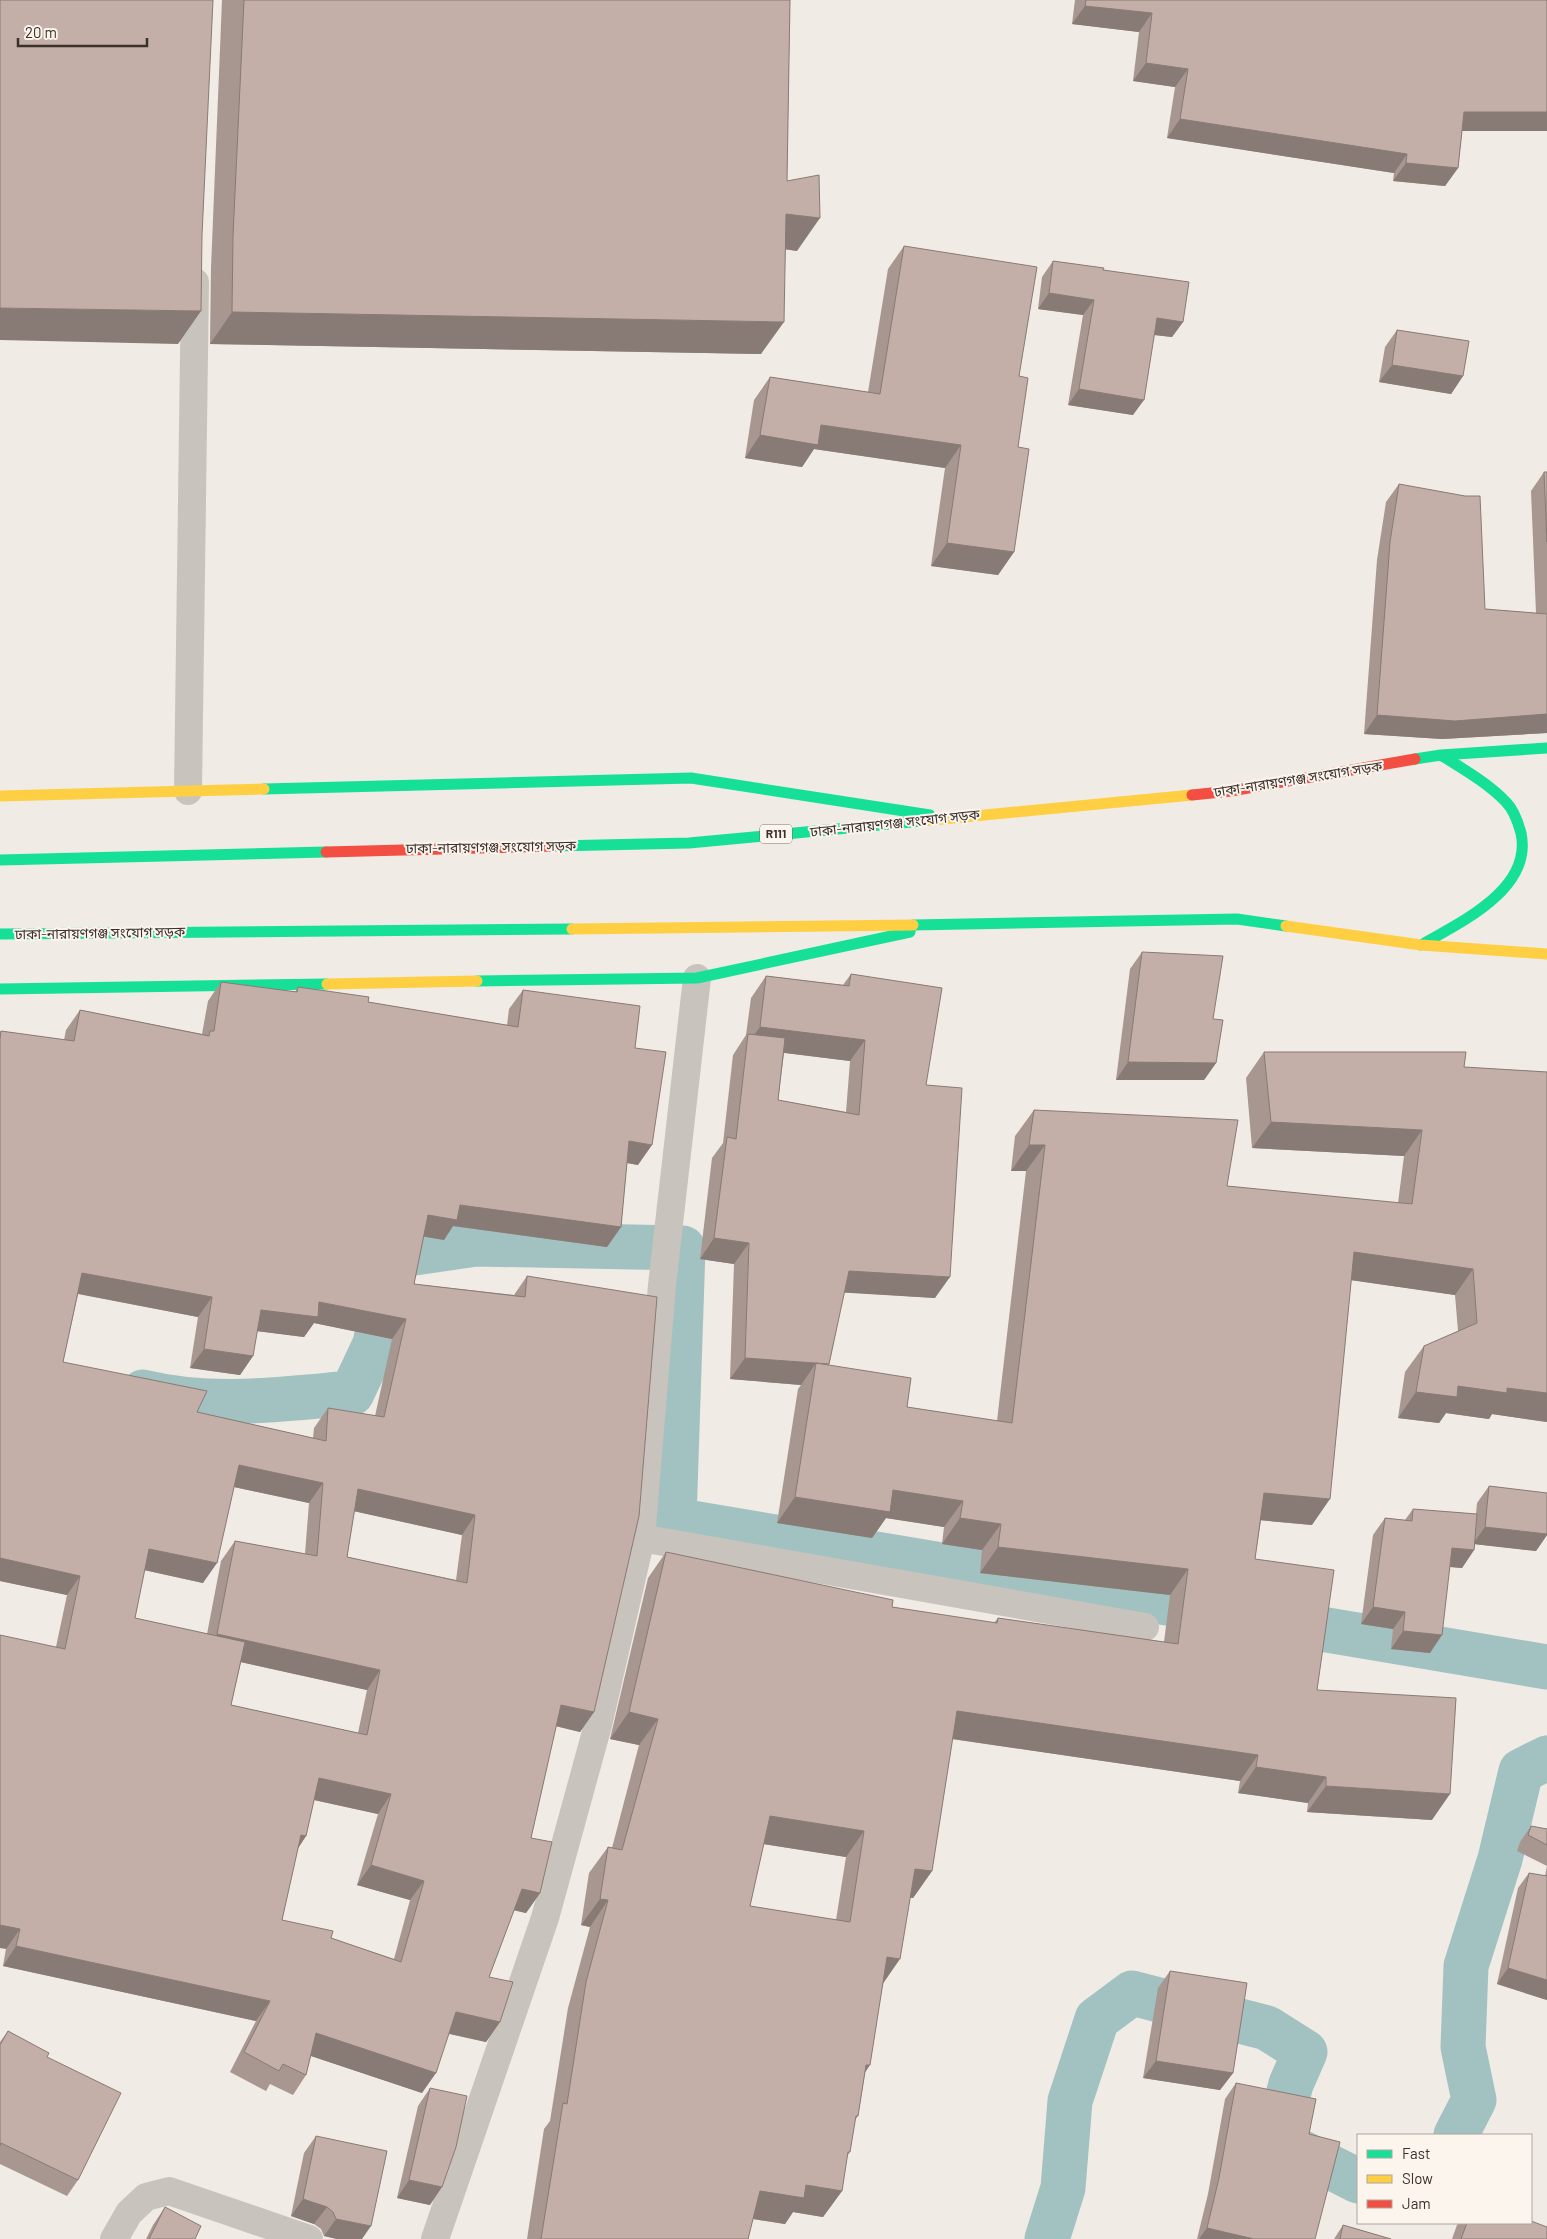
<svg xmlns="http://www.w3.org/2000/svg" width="1547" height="2239" font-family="Barlow,'Noto Sans Bengali',sans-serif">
	<rect width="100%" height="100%" fill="#f0ebe5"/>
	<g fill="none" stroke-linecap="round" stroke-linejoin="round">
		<!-- canal -->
		<path stroke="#a1c2c1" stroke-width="45" d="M 143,1392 C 212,1409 283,1399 352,1393 L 375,1344 L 394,1256 L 476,1244 L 683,1248 L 674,1520 L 1547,1667
			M 1456,2135 L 1474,2100 L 1463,2047 L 1466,1966 L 1500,1859 L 1521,1771 L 1547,1758
			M 1047,2239 L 1063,2188 L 1070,2101 L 1097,2019 L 1132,1993 L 1267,2028 L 1305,2052 L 1291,2084 L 1279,2130 L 1295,2149 L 1358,2181"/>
		<!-- street -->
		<path stroke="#c9c3be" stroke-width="28" d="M 188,791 L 195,282
			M 641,1538 L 1145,1627
			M 114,2239 L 129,2213 L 146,2197 L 169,2191 L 309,2239
			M 435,2239 L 545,1918 L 598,1725 L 641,1538 L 662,1285 L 697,978"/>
		<!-- fast -->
		<path stroke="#16e098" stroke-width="11" d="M 1415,759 L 1441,755 L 1547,748
			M 264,789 L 691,778 L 930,815
			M 555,846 L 689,843 L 922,821
			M 0,860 L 326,852
			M 913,925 L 1237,919 L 1286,926
			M 0,934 L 572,929
			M 1421,945 C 1461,922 1533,889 1521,833 C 1518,822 1514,810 1506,802 C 1488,783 1463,769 1441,755
			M 477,981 L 697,978 L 910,932
			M 0,989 L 327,984"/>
		<!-- slow -->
		<path stroke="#ffcf43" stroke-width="11" d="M 0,796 L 264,789
			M 922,821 L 1192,795
			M 1286,926 L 1421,945 L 1547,954
			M 572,929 L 913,925
			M 327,984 L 477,981"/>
		<!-- jam -->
		<path stroke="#f24e42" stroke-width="11" d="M 1192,795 L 1231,791 L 1415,759
			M 326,852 L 555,846"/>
	</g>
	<!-- wall -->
	<path fill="#a89690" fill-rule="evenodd" d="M 222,0 L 790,0 L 787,181 L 797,251 L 785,249 L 761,354 L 210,344 L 211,268 Z
		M 1075,0 L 1547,0 L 1462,131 L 1458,168 L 1445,186 L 1393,181 L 1394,173 L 1167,138 L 1175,87 L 1133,81 L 1139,32 L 1072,24 Z
		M 904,246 L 1019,376 L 1014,552 L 998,575 L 931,566 L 945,468 L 814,449 L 802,467 L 745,458 L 754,400 L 770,377 L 868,392 L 888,269 Z
		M 1053,261 L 1103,270 L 1183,322 L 1172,337 L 1154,335 L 1133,415 L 1068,405 L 1083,315 L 1038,309 L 1042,277 Z
		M 1397,330 L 1463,376 L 1451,394 L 1379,382 L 1385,347 Z
		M 1544,472 L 1547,472 L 1547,733 L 1442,739 L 1364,734 L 1377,560 L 1386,502 L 1399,484 L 1485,609 L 1536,613 L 1531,491 Z
		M 1142,952 L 1216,1063 L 1204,1080 L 1116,1080 L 1130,969 Z
		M 851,974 L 926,1085 L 935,1298 L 844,1292 L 829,1365 L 907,1407 L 997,1421 L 1026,1171 L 1011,1171 L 1015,1136 L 1034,1110 L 1227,1186 L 1398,1203 L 1404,1156 L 1252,1148 L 1246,1078 L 1264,1052 L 1464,1067 L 1547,1072 L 1547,1422 L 1492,1414 L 1489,1419 L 1446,1413 L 1439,1423 L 1398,1418 L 1405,1372 L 1424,1346 L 1458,1331 L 1455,1295 L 1351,1280 L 1312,1525 L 1261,1520 L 1255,1559 L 1317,1690 L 1432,1820 L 1307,1812 L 1308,1803 L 1238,1793 L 1240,1781 L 952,1739 L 932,1871 L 913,1898 L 910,1897 L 883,1983 L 865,2073 L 858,2116 L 855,2120 L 850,2152 L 847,2156 L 842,2191 L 823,2217 L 793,2212 L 785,2224 L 753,2219 L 748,2239 L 527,2239 L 544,2129 L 550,2121 L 568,2008 L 590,1927 L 581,1925 L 589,1873 L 608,1847 L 612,1848 L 639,1745 L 610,1739 L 648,1578 L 666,1552 L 892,1607 L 994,1623 L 998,1618 L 1164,1642 L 1170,1595 L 980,1573 L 982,1550 L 942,1544 L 944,1527 L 886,1518 L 872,1538 L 777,1523 L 798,1389 L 801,1385 L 730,1379 L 734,1264 L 700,1259 L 712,1158 L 723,1143 L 733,1055 L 746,1035 L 751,998 L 766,976 L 843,985 ZM 784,1053 L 850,1061 L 846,1112 L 778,1100 ZM 763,1844 L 846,1857 L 836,1920 L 750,1906 Z
		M 221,982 L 295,992 L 298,987 L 368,1002 L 507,1025 L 509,1009 L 523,990 L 635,1048 L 638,1165 L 627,1163 L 621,1227 L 607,1247 L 453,1226 L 444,1240 L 424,1236 L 414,1284 L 514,1295 L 527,1276 L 594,1712 L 580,1732 L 556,1726 L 531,1838 L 540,1893 L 526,1913 L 514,1910 L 489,1977 L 500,2022 L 486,2042 L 449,2034 L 422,2093 L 311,2056 L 306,2075 L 293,2095 L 270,2084 L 266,2091 L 230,2072 L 256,2021 L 3,1966 L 6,1949 L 56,1647 L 67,1595 L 0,1581 L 0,1032 L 1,1031 L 64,1040 L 66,1030 L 80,1010 L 202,1034 L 208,1001 ZM 78,1294 L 198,1317 L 190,1368 L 240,1375 L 253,1356 L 257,1331 L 304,1337 L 314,1323 L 392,1339 L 375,1416 L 328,1408 L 314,1428 L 313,1438 L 197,1412 L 63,1362 ZM 234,1487 L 309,1503 L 305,1554 L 235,1541 L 221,1561 L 207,1634 L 135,1618 L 144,1570 L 203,1583 ZM 354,1511 L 462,1535 L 456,1580 L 347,1557 ZM 241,1662 L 367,1690 L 358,1733 L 231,1705 ZM 314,1800 L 378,1814 L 357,1885 L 410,1900 L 394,1959 L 331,1938 L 282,1920 L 298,1848 L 306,1836 Z
		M 1489,1486 L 1547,1493 L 1547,1535 L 1536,1551 L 1475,1544 L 1474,1550 L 1462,1568 L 1450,1567 L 1430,1653 L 1391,1649 L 1393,1629 L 1361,1624 L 1373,1535 L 1385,1518 L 1405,1520 L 1413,1509 L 1476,1514 L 1477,1503 Z
		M 1531,1826 L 1547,1829 L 1547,2000 L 1497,1984 L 1518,1888 L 1529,1873 L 1545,1876 L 1547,1866 L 1517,1851 L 1520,1842 Z
		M 1170,1971 L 1233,2073 L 1220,2090 L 1143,2078 L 1158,1988 Z
		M 8,2031 L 47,2057 L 78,2180 L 67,2196 L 0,2164 L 0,2042 Z
		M 1236,2083 L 1309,2134 L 1315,2239 L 1197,2239 L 1208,2194 L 1225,2099 Z
		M 430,2088 L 430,2205 L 397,2198 L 418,2106 Z
		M 316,2136 L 362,2239 L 337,2239 L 324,2236 L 321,2229 L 314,2224 L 291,2216 L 304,2153 Z
		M 165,2207 L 195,2239 L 146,2239 L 153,2225 Z
		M 1459,2223 L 1531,2223 L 1547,2239 L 1452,2239 L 1457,2225 Z
		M 1343,2225 L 1391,2239 L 1334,2239 Z"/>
	<!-- shaded-wall -->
	<path fill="#887a75" d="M 1085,6 L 1152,13 L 1139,32 L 1072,24 Z
		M 1146,63 L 1188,69 L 1175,87 L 1133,81 Z
		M 1464,112 L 1547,112 L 1547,131 L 1451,131 Z
		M 1180,119 L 1407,154 L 1394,173 L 1167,138 Z
		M 1406,163 L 1458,168 L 1445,186 L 1393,181 Z
		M 786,214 L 820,218 L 797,251 L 763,246 Z
		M 1049,293 L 1094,300 L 1083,315 L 1038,309 Z
		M 0,308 L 201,311 L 178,344 L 0,340 Z
		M 232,312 L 784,322 L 761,354 L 210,344 Z
		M 1157,318 L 1183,322 L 1172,337 L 1146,334 Z
		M 1392,365 L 1463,376 L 1451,394 L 1379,382 Z
		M 1079,389 L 1144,400 L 1133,415 L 1068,405 Z
		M 821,425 L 961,445 L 945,468 L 814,449 L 802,467 L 745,458 L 760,435 Z
		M 947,543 L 1014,552 L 998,575 L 931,566 Z
		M 1547,714 L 1547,733 L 1442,739 L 1364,734 L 1377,715 Z
		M 760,1027 L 865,1040 L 850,1061 L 746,1048 L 746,1046 Z
		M 1128,1062 L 1216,1063 L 1204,1080 L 1116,1080 Z
		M 1271,1122 L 1422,1130 L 1404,1156 L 1252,1148 Z
		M 629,1141 L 652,1145 L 638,1165 L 616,1161 Z
		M 1029,1145 L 1045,1145 L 1026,1171 L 1011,1171 Z
		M 460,1205 L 621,1227 L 607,1247 L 453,1226 L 444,1240 L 414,1235 L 428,1215 Z
		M 714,1238 L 749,1243 L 734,1264 L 700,1259 Z
		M 1354,1252 L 1473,1269 L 1455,1295 L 1336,1278 Z
		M 849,1271 L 950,1277 L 935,1298 L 834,1292 Z
		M 82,1273 L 212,1297 L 198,1317 L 69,1292 Z
		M 319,1302 L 406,1319 L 392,1339 L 314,1323 L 304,1337 L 247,1330 L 261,1310 Z
		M 204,1349 L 253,1356 L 240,1375 L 190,1368 Z
		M 745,1358 L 816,1363 L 801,1385 L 730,1379 Z
		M 1458,1386 L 1507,1388 L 1547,1393 L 1547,1422 L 1492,1414 L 1489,1419 L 1446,1413 L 1439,1423 L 1398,1418 L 1416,1392 Z
		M 239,1465 L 323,1483 L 309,1503 L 225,1485 Z
		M 358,1489 L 475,1515 L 462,1535 L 344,1509 Z
		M 893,1490 L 963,1501 L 944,1527 L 886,1518 L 872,1538 L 777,1523 L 795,1497 Z
		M 1264,1493 L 1330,1499 L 1312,1525 L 1246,1519 Z
		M 960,1518 L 1001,1524 L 982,1550 L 942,1544 Z
		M 1485,1527 L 1547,1534 L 1547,1535 L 1536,1551 L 1473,1544 Z
		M 998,1547 L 1188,1569 L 1170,1595 L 980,1573 Z
		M 1452,1548 L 1474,1550 L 1462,1568 L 1440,1566 Z
		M 149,1549 L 217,1563 L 203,1583 L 135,1568 Z
		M 0,1558 L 80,1576 L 67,1595 L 0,1581 Z
		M 1373,1607 L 1405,1612 L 1393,1629 L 1361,1624 Z
		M 1403,1631 L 1442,1635 L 1430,1653 L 1391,1649 Z
		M 217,1634 L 380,1670 L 367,1690 L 204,1654 Z
		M 561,1705 L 594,1712 L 580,1732 L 547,1724 Z
		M 957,1711 L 1258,1755 L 1240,1781 L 939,1737 Z
		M 629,1712 L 658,1719 L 639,1745 L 610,1739 Z
		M 1256,1767 L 1326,1777 L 1308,1803 L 1238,1793 Z
		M 319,1778 L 391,1794 L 378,1814 L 305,1798 Z
		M 1326,1786 L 1450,1794 L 1432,1820 L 1307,1812 Z
		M 770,1816 L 864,1831 L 846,1857 L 751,1842 Z
		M 301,1835 L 306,1836 L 293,1856 Z
		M 371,1865 L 424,1881 L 410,1900 L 357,1885 Z
		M 915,1869 L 932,1871 L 913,1898 L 896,1895 Z
		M 522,1889 L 540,1893 L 526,1913 L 508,1909 Z
		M 600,1899 L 608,1900 L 590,1927 L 581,1925 Z
		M 0,1925 L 20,1929 L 6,1949 L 0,1948 Z
		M 16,1946 L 270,2001 L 256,2021 L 3,1966 Z
		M 887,1957 L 900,1959 L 882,1985 Z
		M 1508,1968 L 1547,1980 L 1547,2000 L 1497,1984 Z
		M 456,2012 L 500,2022 L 486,2042 L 442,2032 Z
		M 316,2033 L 436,2073 L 422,2093 L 302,2053 Z
		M 1156,2061 L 1233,2073 L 1220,2090 L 1143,2078 Z
		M 866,2065 L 870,2065 L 852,2092 Z
		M 409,2180 L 442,2187 L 430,2205 L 397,2198 Z
		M 806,2185 L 842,2191 L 823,2217 L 793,2212 L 785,2224 L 741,2217 L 760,2191 Z
		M 303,2199 L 327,2207 L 314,2224 L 291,2216 Z
		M 336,2219 L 371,2226 L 362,2239 L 337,2239 L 324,2236 Z
		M 1207,2228 L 1254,2239 L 1199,2239 Z"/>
	<!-- building -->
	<path fill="#c3afa7" stroke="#887a75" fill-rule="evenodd" d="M 0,0 L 213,0 L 202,235 L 201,311 L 0,308 Z
		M 244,0 L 790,0 L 787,181 L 819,175 L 820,218 L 786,214 L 784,322 L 232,312 L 233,236 Z
		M 1086,0 L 1547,0 L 1547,112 L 1464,112 L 1458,168 L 1406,163 L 1407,154 L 1180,119 L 1188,69 L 1146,63 L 1152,13 L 1085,6 Z
		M 904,246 L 1037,267 L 1019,376 L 1028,378 L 1018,447 L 1029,449 L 1014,552 L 947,543 L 961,445 L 821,425 L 818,445 L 760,435 L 770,377 L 880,394 Z
		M 1053,261 L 1104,268 L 1103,270 L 1189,282 L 1183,322 L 1157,318 L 1144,400 L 1079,389 L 1094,300 L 1049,293 Z
		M 1397,330 L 1469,341 L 1463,376 L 1392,365 Z
		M 1544,472 L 1547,472 L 1547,542 Z
		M 1399,484 L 1465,496 L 1480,496 L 1485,609 L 1547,614 L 1547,714 L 1455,721 L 1377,715 L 1390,542 Z
		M 1142,952 L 1223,956 L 1213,1019 L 1223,1020 L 1216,1063 L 1128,1062 Z
		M 851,974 L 942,988 L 926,1085 L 962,1088 L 950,1277 L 849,1271 L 829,1364 L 745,1358 L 749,1243 L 714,1238 L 727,1137 L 736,1139 L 748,1034 L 785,1038 L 778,1100 L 859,1115 L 865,1040 L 760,1027 L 766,976 L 849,986 Z
		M 221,982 L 297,992 L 298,987 L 369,997 L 368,1002 L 518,1027 L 523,990 L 640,1006 L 635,1048 L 666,1052 L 652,1145 L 629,1141 L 621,1227 L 460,1205 L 457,1220 L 428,1215 L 414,1284 L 525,1297 L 527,1276 L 657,1297 L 639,1516 L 594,1712 L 561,1705 L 531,1838 L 552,1842 L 540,1893 L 522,1889 L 489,1977 L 513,1982 L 500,2022 L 456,2012 L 436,2073 L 316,2033 L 306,2075 L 283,2064 L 279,2071 L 244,2052 L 270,2001 L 16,1946 L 20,1929 L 0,1925 L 0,1635 L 65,1649 L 80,1576 L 0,1558 L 0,1039 L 1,1031 L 74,1041 L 80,1010 L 209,1036 L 210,1031 L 214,1031 ZM 82,1273 L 212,1297 L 204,1349 L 253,1356 L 261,1310 L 318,1317 L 319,1302 L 406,1319 L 384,1417 L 328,1408 L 326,1441 L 197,1412 L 207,1391 L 63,1362 ZM 239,1465 L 323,1483 L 317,1556 L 235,1541 L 217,1634 L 380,1670 L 367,1735 L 231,1705 L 245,1642 L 135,1618 L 149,1549 L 217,1563 ZM 358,1489 L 475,1515 L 467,1583 L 347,1557 ZM 319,1778 L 391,1794 L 371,1865 L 424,1881 L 401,1962 L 331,1938 L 333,1931 L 282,1920 L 301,1835 L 306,1836 Z
		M 1264,1052 L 1466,1052 L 1464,1067 L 1547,1072 L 1547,1393 L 1507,1388 L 1507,1393 L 1458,1386 L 1457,1397 L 1416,1392 L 1424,1346 L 1477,1323 L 1473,1269 L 1354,1252 L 1330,1499 L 1264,1493 L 1255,1559 L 1334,1570 L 1317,1690 L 1456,1698 L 1450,1794 L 1326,1786 L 1326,1777 L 1256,1767 L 1258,1755 L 957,1711 L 932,1871 L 915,1869 L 900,1959 L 887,1957 L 870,2065 L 866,2065 L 858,2116 L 856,2116 L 850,2152 L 848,2152 L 842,2191 L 806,2185 L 804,2198 L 760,2191 L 748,2239 L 541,2239 L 563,2103 L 567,2104 L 586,1982 L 608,1900 L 600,1899 L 608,1847 L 622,1850 L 658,1719 L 629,1712 L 666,1552 L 893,1600 L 892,1607 L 997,1623 L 998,1618 L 1178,1644 L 1188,1569 L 998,1547 L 1001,1524 L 960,1518 L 963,1501 L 893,1490 L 890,1512 L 795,1497 L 816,1363 L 911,1378 L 907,1407 L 1012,1423 L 1045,1145 L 1029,1145 L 1034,1110 L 1238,1120 L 1227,1186 L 1412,1204 L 1422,1130 L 1271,1122 ZM 770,1816 L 864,1831 L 850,1922 L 750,1906 Z
		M 1489,1486 L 1547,1493 L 1547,1534 L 1485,1527 Z
		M 1413,1509 L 1477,1514 L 1474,1550 L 1452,1548 L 1442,1635 L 1403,1631 L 1405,1612 L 1373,1607 L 1385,1518 L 1412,1521 Z
		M 1531,1826 L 1547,1829 L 1547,1845 L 1528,1835 Z
		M 1529,1873 L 1547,1876 L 1547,1980 L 1508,1968 Z
		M 1170,1971 L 1247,1983 L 1233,2073 L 1156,2061 Z
		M 8,2031 L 49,2053 L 47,2057 L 121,2093 L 78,2180 L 1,2143 L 0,2146 L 0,2045 Z
		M 1236,2083 L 1316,2099 L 1309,2134 L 1340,2142 L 1315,2239 L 1254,2239 L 1207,2228 L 1219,2178 Z
		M 430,2088 L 467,2096 L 456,2147 L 442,2187 L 409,2180 Z
		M 316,2136 L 387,2151 L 371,2226 L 336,2219 L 333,2212 L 327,2207 L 303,2199 Z
		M 165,2207 L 201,2226 L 195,2239 L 149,2239 Z
		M 1531,2221 L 1547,2227 L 1547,2239 L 1461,2239 L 1467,2223 L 1531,2223 Z
		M 1343,2225 L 1391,2239 L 1340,2239 Z"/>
	<g text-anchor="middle" stroke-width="4" stroke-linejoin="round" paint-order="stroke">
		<!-- shield labels -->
		<rect fill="#fbf5ee" stroke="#756b66" stroke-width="1" x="760" y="824.5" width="32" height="19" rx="4"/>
		<g font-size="12" font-weight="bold" fill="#3b302b">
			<text x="776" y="838">R111</text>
		</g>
		<!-- street labels -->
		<g font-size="14" fill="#3b302b" stroke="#fbf5ee">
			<text transform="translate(1298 779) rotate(-9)" y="5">ঢাকা-নারায়ণগঞ্জ সংযোগ সড়ক</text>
			<text transform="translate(895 823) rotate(-6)" y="5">ঢাকা-নারায়ণগঞ্জ সংযোগ সড়ক</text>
			<text transform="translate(491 847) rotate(-1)" y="5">ঢাকা-নারায়ণগঞ্জ সংযোগ সড়ক</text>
			<text transform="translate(100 933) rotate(-1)" y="5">ঢাকা-নারায়ণগঞ্জ সংযোগ সড়ক</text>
		</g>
	</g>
	<!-- legend -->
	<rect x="1357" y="2134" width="175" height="90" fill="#fbf5ee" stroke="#aea6a0"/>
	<rect x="1367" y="2150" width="25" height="8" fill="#16e098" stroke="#aea6a0"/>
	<text x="1402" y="2159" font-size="15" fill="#3b302b">Fast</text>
	<rect x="1367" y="2175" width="25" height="8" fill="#ffcf43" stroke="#aea6a0"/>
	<text x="1402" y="2184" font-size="15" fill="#3b302b">Slow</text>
	<rect x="1367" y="2200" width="25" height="8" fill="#f24e42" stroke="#aea6a0"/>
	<text x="1402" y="2209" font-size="15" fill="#3b302b">Jam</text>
	<!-- scale -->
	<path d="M18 38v8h129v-8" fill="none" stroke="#3b302b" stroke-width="2.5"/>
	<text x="25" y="38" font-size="15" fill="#3b302b" stroke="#fbf5ee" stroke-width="4" paint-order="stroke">20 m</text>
</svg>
